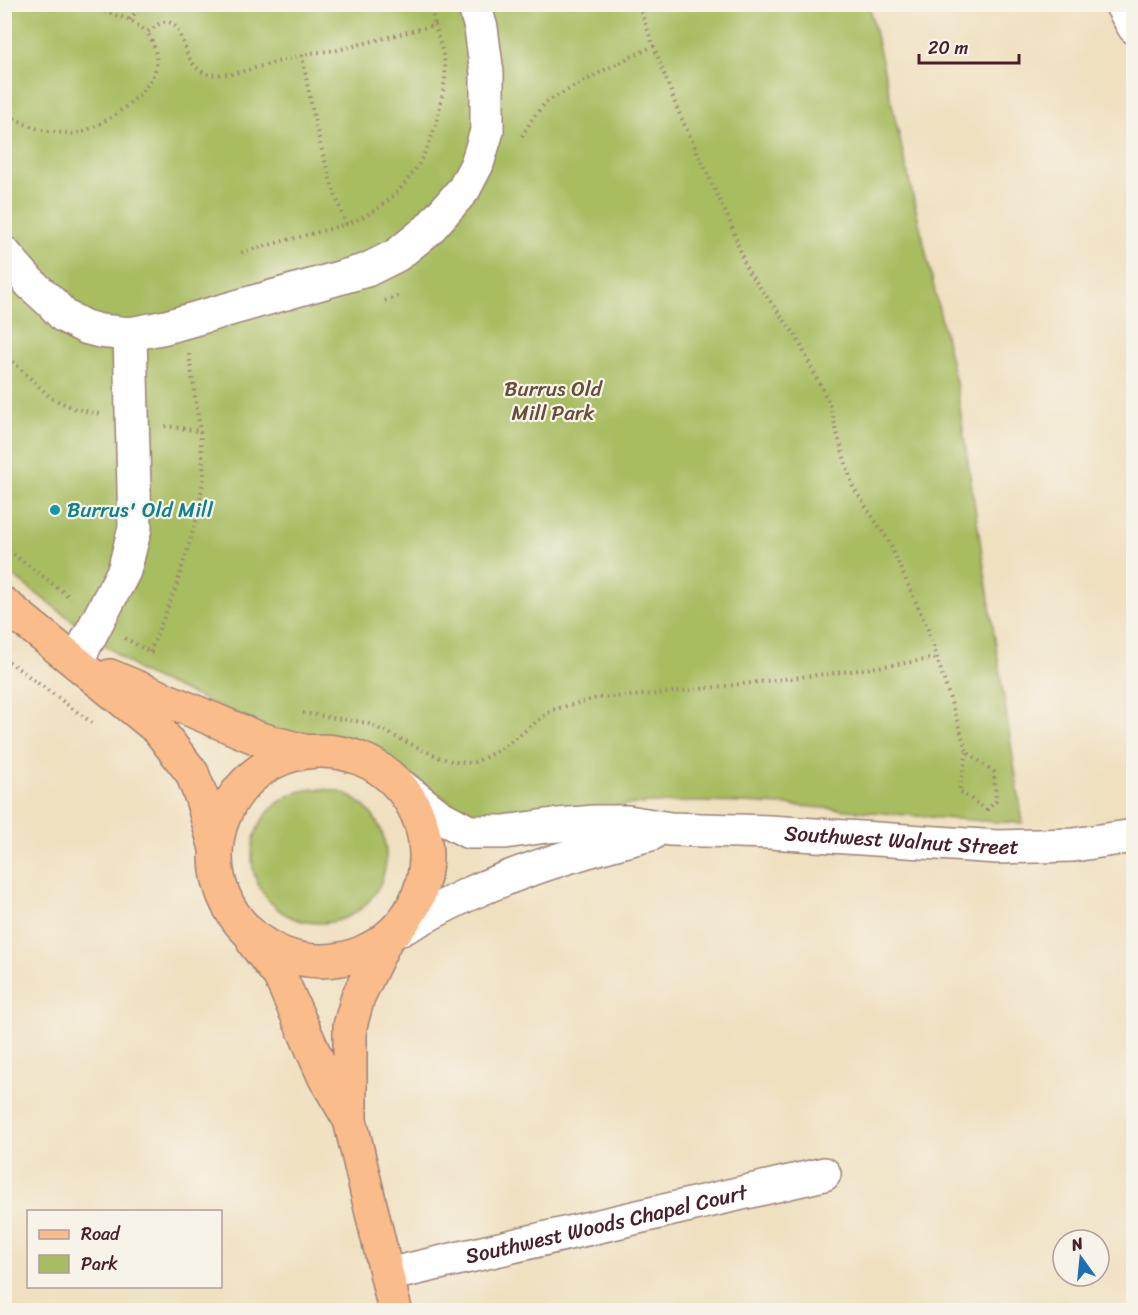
<svg xmlns="http://www.w3.org/2000/svg" width="1138" height="1315" font-family="Sriracha,sans-serif">
	<rect width="100%" height="100%" fill="#f7f3e8"/>
	<filter id="ink" filterUnits="userSpaceOnUse"><feTurbulence type="fractalNoise" baseFrequency=".0167" numOctaves="2"/><feDisplacementMap in="SourceGraphic" scale="12" xChannelSelector="R" yChannelSelector="G"/><feConvolveMatrix kernelMatrix="1 2 1 2 8 2 1 2 1" color-interpolation-filters="sRGB"/></filter>
	<filter id="wash" filterUnits="userSpaceOnUse"><feTurbulence type="fractalNoise" baseFrequency=".008" numOctaves="4" result="noise"/><feDisplacementMap in="SourceGraphic" scale="24" xChannelSelector="R" yChannelSelector="G"/><feGaussianBlur stdDeviation="1.35" result="paint"/><feColorMatrix in="noise" values="0 0 0 0 0 0 0 0 0 0 0 0 0 0 0 0 0 1.4 0 .05"/><feComposite in="paint" operator="in"/></filter>
	<g filter="url(#wash)">
		<rect width="100%" height="100%" fill="#efe0c0"/>
		<!-- green -->
		<path fill="#a8bc61" stroke="#796e46" stroke-width="1.5" d="M 4,5 L 869,5 L 956,383 L 1023,823 C 910,819 799,801 686,802 C 620,803 555,812 490,819 L 473,815 L 459,809 L 413,776 L 351,744 L 275,731 L 141,672 L 5,570 Z
			M252 856a67 67 0 1 1 134 0a67 67 0 1 1-134 0Z"/>
	</g>
	<g filter="url(#ink)">
		<g fill="none" stroke-linecap="round" stroke-linejoin="round">
			<!-- minor casing -->
			<g stroke="#9c8076" stroke-width="36">
				<g id="minor">
					<path d="M 1121,4 L 1134,27"/>
					<path d="M 4,253 L 30,283 L 52,303 L 64,316 L 85,327 L 100,331 L 130,334 L 166,327 L 367,270 L 397,255 L 429,229 L 464,189 L 477,164 L 487,131 L 487,73 L 481,28 L 474,4"/>
					<path d="M 76,662 L 124,571 L 135,528 L 130,334"/>
					<path id="s1" d="M 398,784 L 439,816 L 469,832 L 505,832 L 546,826 L 595,822 L 628,822 L 670,829 L 770,832 L 998,847 L 1073,845 L 1134,836"/>
					<path d="M 401,929 C 424,917 447,904 471,893 C 529,867 590,849 651,834"/>
					<path id="s2" d="M 387,1275 L 824,1174"/>
				</g>
			</g>
			<!-- major casing -->
			<g stroke="#9c8076" stroke-width="36">
				<path id="major" d="M 4,604 L 158,729 L 192,773 L 202,799 L 215,845
					M 110,676 L 257,738 L 304,751
					M216 856a105 105 0 1 1 210 0a105 105 0 1 1-210 0Z
					M 386,939 L 358,997 L 350,1026 L 350,1120 L 395,1310
					M 254,943 L 280,976 L 325,1078 L 350,1120"/>
			</g>
			<!-- path -->
			<path stroke="#9c8076" stroke-width="4" stroke-dasharray="1.5 4.5" stroke-linecap="butt" d="M 57,4 L 95,8 L 130,20 L 147,32
				M 430,4 L 435,25
				M 641,4 L 641,12 L 659,4
				M 641,12 L 678,111 L 730,222 L 747,270 L 796,336 L 830,405 L 838,437 L 853,487 L 888,540 L 927,627 L 967,752 L 994,772 L 996,801 L 987,810 L 988,812
				M 130,20 L 137,10 L 138,4
				M 302,55 C 312,113 324,169 346,224
				M 4,112 C 24,125 41,132 64,133 C 68,133 74,134 78,133 C 103,127 151,93 156,67 C 158,55 153,41 147,32 C 152,29 159,23 164,22 C 186,19 179,66 208,74 C 215,75 225,74 232,74 L 311,53 L 338,50 L 435,25 C 438,39 445,55 445,69 C 446,80 443,91 441,101 C 433,149 408,194 363,217 C 348,225 331,228 315,233 C 290,239 265,246 240,253
				M 522,136 L 533,118 L 546,102 L 612,66 L 654,46
				M 385,301 L 400,295
				M 4,353 L 51,398 L 76,409 L 100,414
				M 165,426 L 200,431
				M 4,547 L 71,598
				M 125,638 L 155,655
				M 150,652 L 176,587 L 197,518 L 204,476 L 200,431 L 189,354
				M 4,658 L 95,725
				M 303,713 L 367,723 L 438,757 L 456,762 L 472,763 L 488,756 L 505,746 L 552,710 L 597,698 L 657,694 L 851,671 L 938,658
				M 967,752 L 959,791 L 987,810"/>
			<!-- minor -->
			<use href="#minor" stroke="#fff" stroke-width="33"/>
			<!-- major -->
			<use href="#major" stroke="#f9bc8a" stroke-width="33"/>
		</g>
	</g>
	<!-- markers -->
	<circle fill="#0f9aa8" stroke="#f7f3e8" stroke-width="2" cx="55" cy="510" r="6"/>
	<g text-anchor="middle" stroke-width="4.5" stroke-linejoin="round" paint-order="stroke">
		<!-- park labels -->
		<g font-size="21" fill="#664e3b" stroke="#f7f3e8">
			<text x="553" y="396">Burrus Old<tspan x="553" dy="24">Mill Park</tspan></text>
		</g>
		<!-- culture labels -->
		<g font-size="21" fill="#0d838f" stroke="#f7f3e8" text-anchor="start">
			<text x="67" y="517">Burrus' Old Mill</text>
		</g>
		<!-- street labels -->
		<g font-size="21" fill="#4a1f2b" stroke="#f7f3e8">
			<text dy="7" stroke="none"><textPath href="#s1" startOffset="520">Southwest Walnut Street</textPath></text>
			<text dy="7" stroke="none"><textPath href="#s2" startOffset="225">Southwest Woods Chapel Court</textPath></text>
		</g>
	</g>
	<!-- margin -->
	<rect width="1138" height="1315" fill="none" stroke="#f7f3e8" stroke-width="24"/>
	<!-- legend -->
	<rect x="27" y="1210" width="195" height="78" fill="#f7f3e8" stroke="#b29e9c" stroke-width="1.5"/>
	<rect x="39" y="1230" width="30" height="9" fill="#f9bc8a" stroke="#b29e9c" stroke-width="1.5"/>
	<text x="81" y="1240" font-size="18" fill="#4a1f2b">Road</text>
	<rect x="39" y="1255" width="30" height="18" fill="#a8bc61" stroke="#b29e9c" stroke-width="1.5"/>
	<text x="81" y="1270" font-size="18" fill="#4a1f2b">Park</text>
	<!-- north arrow -->
	<g transform="translate(1081 1258) rotate(345)"><circle r="28" fill="#f7f3e8" stroke="#b29e9c" stroke-width="1.5"/>
	<path d="M0-4.5L10 22L0 15L-10 22Z" fill="#1f6fb2"/>
	<text y="-9" font-size="16" font-weight="bold" text-anchor="middle" fill="#4a1f2b">N</text>
	</g>
	<!-- scale -->
	<path d="M919 54v9h100v-9" fill="none" stroke="#4a1f2b" stroke-width="3"/>
	<text x="928" y="54" font-size="18" fill="#4a1f2b" stroke="#f7f3e8" stroke-width="4.5" paint-order="stroke">20 m</text>
</svg>
